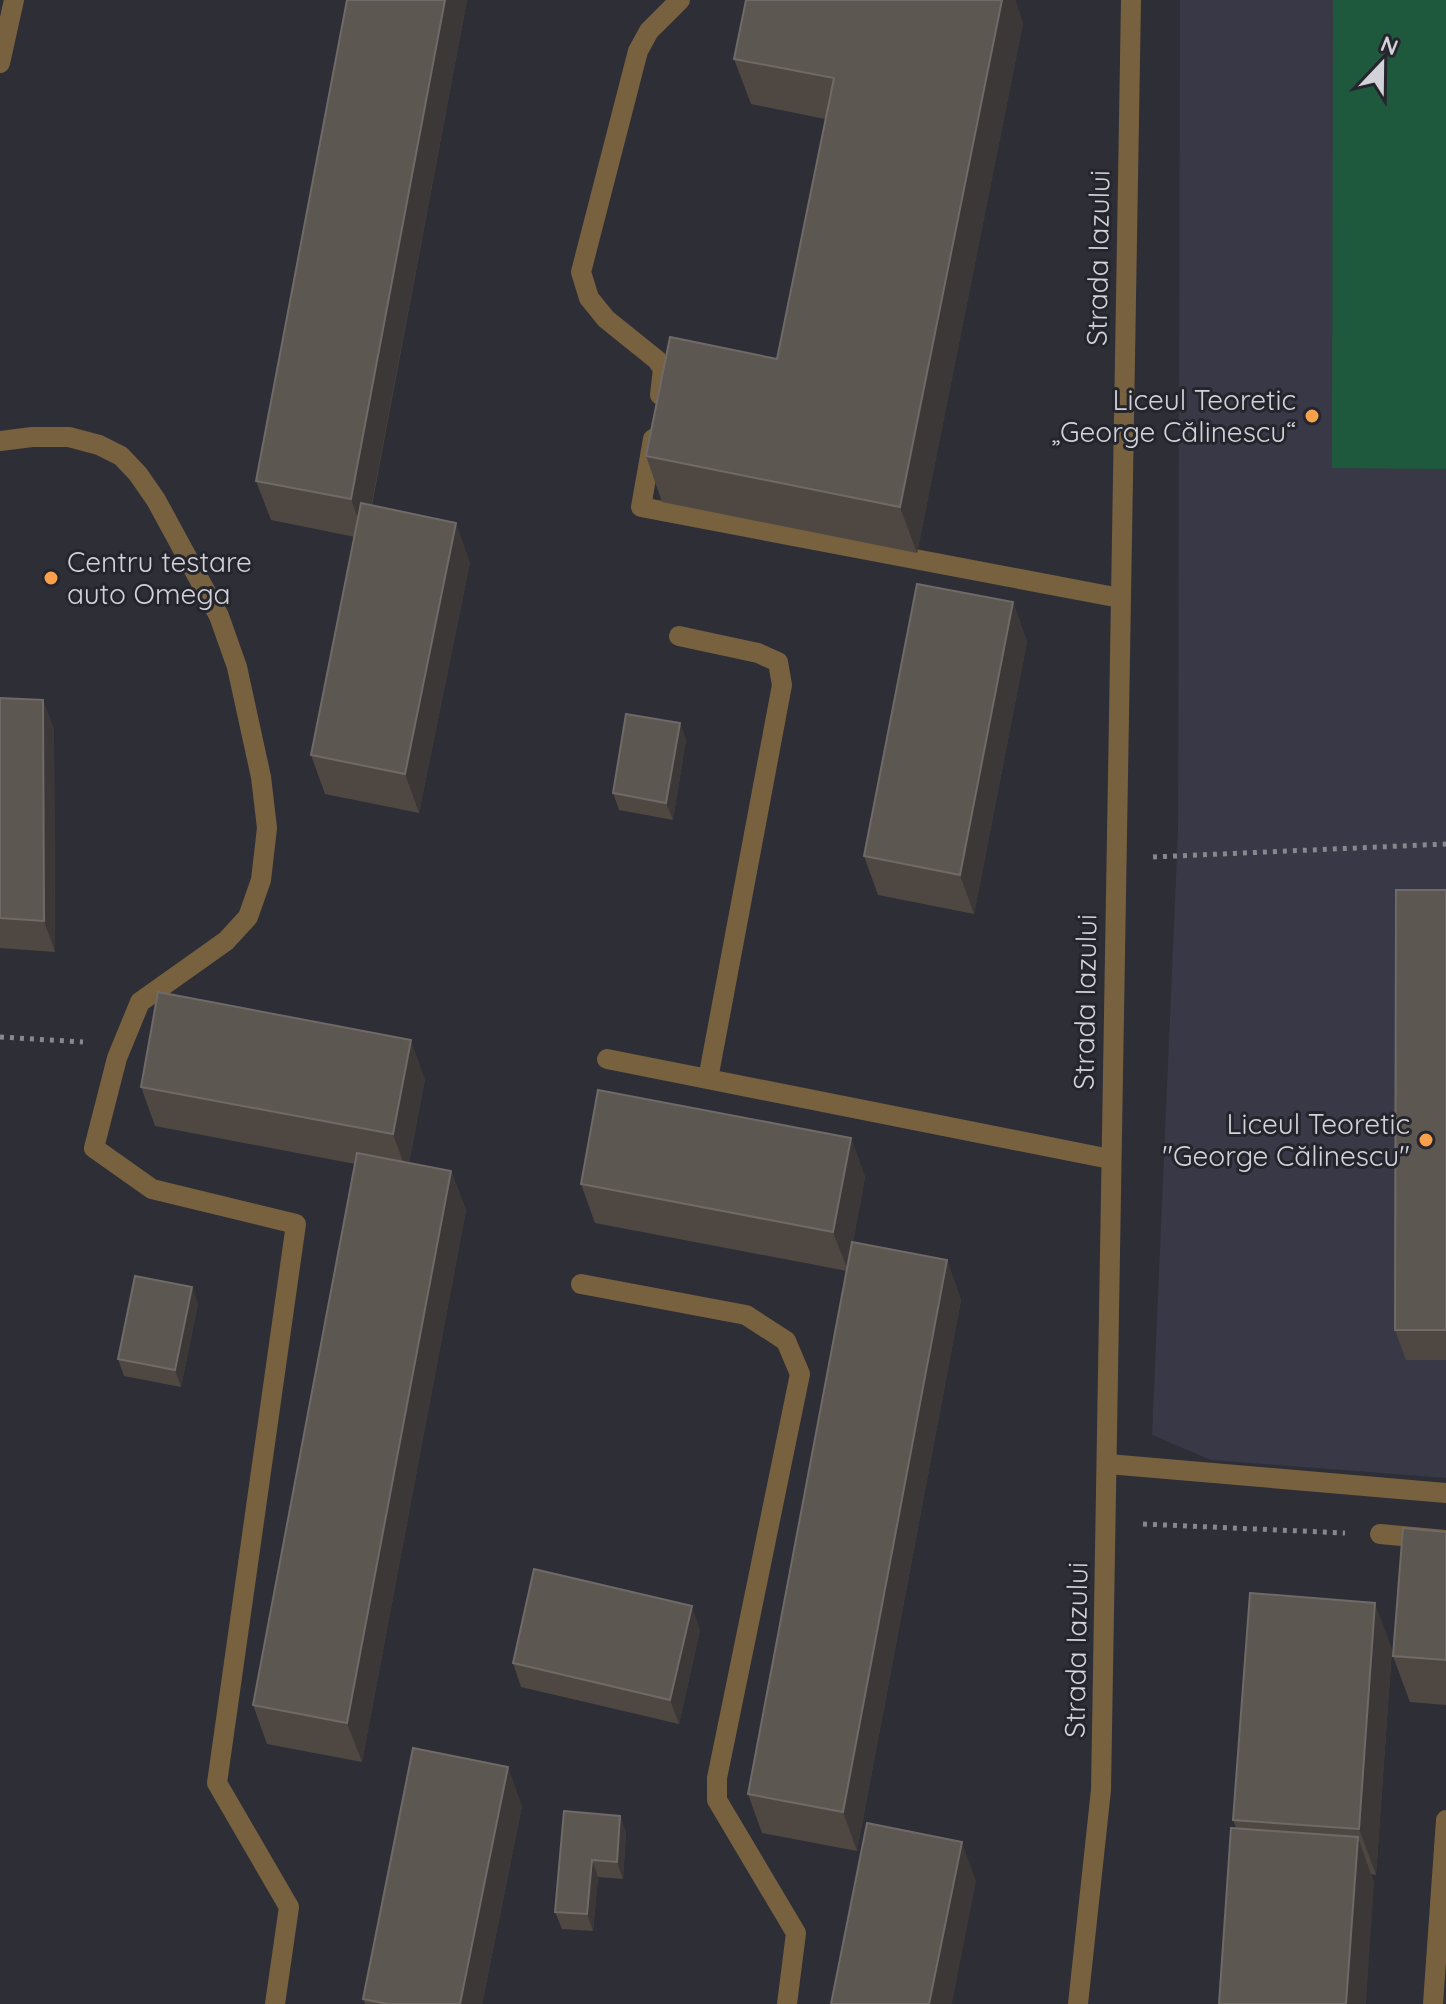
<svg xmlns="http://www.w3.org/2000/svg" width="1446" height="2004" font-family="Quicksand,sans-serif">
	<rect width="100%" height="100%" fill="#2e2e37"/>
	<!-- built -->
	<path fill="#383846" d="M 1180,0 L 1446,0 L 1446,1478 L 1211,1460 L 1152,1435 L 1178,831 Z"/>
	<!-- garden -->
	<path fill="#1f593d" d="M 1333,0 L 1446,0 L 1446,469 L 1332,468 Z"/>
	<g fill="none" stroke-linecap="round" stroke-linejoin="round">
		<!-- path -->
		<path stroke="#87878e" stroke-width="5" stroke-dasharray="4 6" stroke-linecap="butt" d="M 1153,857 L 1446,844
			M 0,1037 L 83,1042
			M 1143,1524 L 1345,1533"/>
		<!-- lane -->
		<path stroke="#78613f" stroke-width="20" d="M 0,63 L 14,0
			M 660,395 L 663,369 L 657,360 L 606,319 L 589,298 L 581,272 L 638,51 L 649,31 L 680,0
			M 653,439 L 641,507 L 1120,598
			M 0,441 L 32,437 L 69,437 L 99,445 L 121,456 L 138,474 L 156,500 L 219,616 L 237,667 L 261,777 L 267,828 L 261,880 L 248,917 L 226,941 L 140,1002 L 117,1058 L 94,1148 L 152,1189 L 296,1224 L 217,1783 L 289,1907 L 275,2004
			M 679,636 L 758,653 L 778,662 L 782,685 L 708,1079
			M 607,1059 L 1110,1159
			M 581,1284 L 746,1315 L 786,1341 L 800,1374 L 717,1778 L 717,1800 L 796,1933 L 787,2004
			M 1108,1464 L 1446,1493
			M 1380,1534 L 1446,1540
			M 1433,2004 L 1446,1820"/>
		<!-- street -->
		<path stroke="#78613f" stroke-width="20" d="M 1078,2004 L 1101,1790 L 1131,0"/>
	</g>
	<!-- wall -->
	<path fill="#4f4842" d="M 467,0 L 372,505 L 470,562 L 419,813 L 325,794 L 311,755 L 355,537 L 271,520 L 256,481 Z
		M 746,0 L 1015,0 L 1023,23 L 917,553 L 662,502 L 646,456 L 777,359 L 825,119 L 751,104 L 734,59 Z
		M 1013,602 L 1027,642 L 974,914 L 878,895 L 864,856 Z
		M 0,698 L 43,700 L 54,730 L 55,952 L 0,948 Z
		M 680,723 L 686,740 L 673,820 L 619,810 L 613,793 Z
		M 1446,890 L 1446,1360 L 1406,1360 L 1395,1330 Z
		M 425,1079 L 409,1163 L 451,1171 L 466,1210 L 362,1762 L 267,1744 L 253,1705 L 355,1164 L 155,1126 L 141,1087 Z
		M 851,1138 L 865,1177 L 853,1242 L 947,1260 L 961,1300 L 857,1851 L 762,1833 L 748,1794 L 847,1271 L 595,1223 L 581,1184 Z
		M 192,1287 L 198,1304 L 181,1387 L 124,1376 L 118,1359 Z
		M 1446,1532 L 1446,1705 L 1410,1702 L 1393,1656 Z
		M 700,1630 L 679,1724 L 521,1687 L 513,1663 Z
		M 1392,1649 L 1376,1875 L 1371,1874 L 1374,1883 L 1236,1828 L 1233,1820 Z
		M 522,1806 L 482,2004 L 365,2004 L 363,1999 Z
		M 620,1816 L 626,1833 L 623,1879 L 598,1877 L 593,1931 L 562,1929 L 555,1912 Z"/>
	<!-- shaded-wall -->
	<path fill="#3c3837" d="M 445,0 L 467,0 L 365,539 L 351,499 Z
		M 1002,0 L 1015,0 L 1023,23 L 917,553 L 900,507 Z
		M 456,523 L 470,562 L 419,813 L 405,774 Z
		M 1013,602 L 1027,642 L 974,914 L 960,875 Z
		M 43,700 L 54,730 L 55,952 L 44,921 Z
		M 680,723 L 686,740 L 673,820 L 666,803 Z
		M 411,1040 L 425,1079 L 407,1173 L 393,1134 Z
		M 851,1138 L 865,1177 L 848,1271 L 833,1232 Z
		M 451,1171 L 466,1210 L 362,1762 L 347,1723 Z
		M 947,1260 L 961,1300 L 857,1851 L 843,1812 Z
		M 192,1287 L 198,1304 L 181,1387 L 175,1370 Z
		M 1375,1603 L 1392,1649 L 1376,1875 L 1359,1829 Z
		M 692,1606 L 700,1630 L 679,1724 L 670,1700 Z
		M 508,1767 L 522,1806 L 482,2004 L 460,2004 Z
		M 620,1816 L 626,1833 L 623,1879 L 617,1862 Z
		M 1358,1837 L 1374,1883 L 1366,2004 L 1346,2004 Z
		M 962,1842 L 976,1881 L 952,2004 L 929,2004 Z
		M 592,1860 L 598,1877 L 593,1931 L 587,1914 Z"/>
	<!-- building -->
	<path fill="#5d5752" stroke="#6f6a67" stroke-width="2" d="M 347,0 L 445,0 L 351,499 L 256,481 Z
		M 746,0 L 1002,0 L 900,507 L 646,456 L 670,337 L 777,359 L 834,78 L 734,59 Z
		M 361,503 L 456,523 L 405,774 L 311,755 Z
		M 917,584 L 1013,602 L 960,875 L 864,856 Z
		M 0,698 L 43,700 L 44,921 L 0,918 Z
		M 626,714 L 680,723 L 666,803 L 613,793 Z
		M 1396,890 L 1446,890 L 1446,1330 L 1395,1330 Z
		M 158,992 L 411,1040 L 393,1134 L 141,1087 Z
		M 598,1090 L 851,1138 L 833,1232 L 581,1184 Z
		M 357,1153 L 451,1171 L 347,1723 L 253,1705 Z
		M 852,1242 L 947,1260 L 843,1812 L 748,1794 Z
		M 135,1276 L 192,1287 L 175,1370 L 118,1359 Z
		M 1403,1528 L 1446,1532 L 1446,1660 L 1393,1656 Z
		M 534,1569 L 692,1606 L 670,1700 L 513,1663 Z
		M 1250,1593 L 1375,1603 L 1359,1829 L 1233,1820 Z
		M 413,1748 L 508,1767 L 460,2004 L 388,2004 L 363,1999 Z
		M 564,1811 L 620,1816 L 617,1862 L 592,1860 L 587,1914 L 555,1912 Z
		M 867,1823 L 962,1842 L 929,2004 L 831,2004 Z
		M 1231,1828 L 1358,1837 L 1346,2004 L 1219,2004 Z"/>
	<!-- markers -->
	<g fill="#f9a04d" stroke="#24252d" stroke-width="3">
		<circle cx="1312" cy="416" r="8"/>
		<circle cx="51" cy="578" r="8"/>
		<circle cx="1426" cy="1140" r="8"/>
	</g>
	<g text-anchor="middle" stroke-width="6" stroke-linejoin="round" paint-order="stroke">
		<!-- street labels -->
		<g font-size="28" fill="#d2d2d8" stroke="#24252d">
			<text transform="translate(1098 258) rotate(-89)" y="10">Strada Iazului</text>
			<text transform="translate(1085 1002) rotate(-89)" y="10">Strada Iazului</text>
			<text transform="translate(1076 1650) rotate(-89)" y="10">Strada Iazului</text>
		</g>
		<!-- poi labels -->
		<g font-size="28" fill="#d2d2d8" stroke="#24252d" text-anchor="end">
			<text x="1296" y="410">Liceul Teoretic<tspan x="1296" dy="32">„George Călinescu“</tspan></text>
			<text x="67" y="572" text-anchor="start">Centru testare<tspan x="67" dy="32">auto Omega</tspan></text>
			<text x="1410" y="1134">Liceul Teoretic<tspan x="1410" dy="32">"George Călinescu"</tspan></text>
		</g>
	</g>
	<!-- north arrow -->
	<g transform="translate(1382 64) rotate(22)" stroke="#24252d" stroke-width="6" paint-order="stroke">
	<path d="M0-6L14 30L0 20L-14 30Z" fill="#d2d2d8"/>
	<text y="-12" font-size="22" font-weight="bold" text-anchor="middle" fill="#d2d2d8">N</text>
	</g>
</svg>
